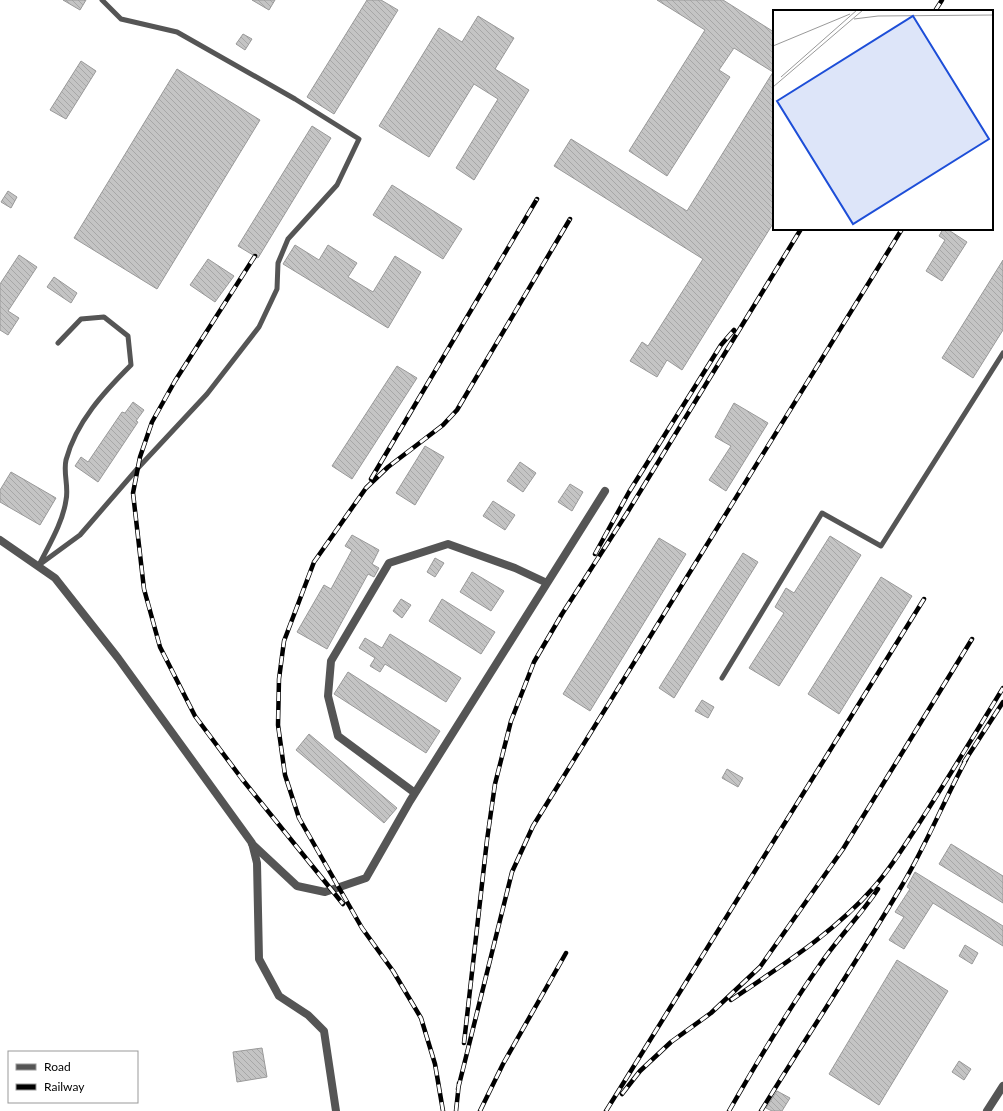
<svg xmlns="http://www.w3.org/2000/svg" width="1003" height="1111" font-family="Lato,sans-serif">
	<defs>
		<pattern id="building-back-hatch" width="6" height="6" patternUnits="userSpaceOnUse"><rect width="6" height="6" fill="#c4c4c4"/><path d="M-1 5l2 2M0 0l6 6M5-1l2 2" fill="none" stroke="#a7a7a7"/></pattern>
	</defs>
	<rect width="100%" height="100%" fill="#fff"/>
	<!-- building -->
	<path fill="url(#building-back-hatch)" stroke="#999" d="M 63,0 L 86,0 L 80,10 Z
		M 252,0 L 275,0 L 269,10 Z
		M 367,0 L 381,0 L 398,10 L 334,114 L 307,97 Z
		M 657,0 L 723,0 L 774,32 L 774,222 L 682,370 L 667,360 L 657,377 L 630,361 L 642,342 L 648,346 L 703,259 L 554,166 L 571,139 L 687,211 L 773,72 L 734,48 L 719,70 L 730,77 L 667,176 L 629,151 L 705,30 Z
		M 478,16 L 514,38 L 495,69 L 529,90 L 474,180 L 456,168 L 498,99 L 474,84 L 429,157 L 379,126 L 439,28 L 462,42 Z
		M 243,34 L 252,39 L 245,50 L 236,44 Z
		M 81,61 L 96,71 L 66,119 L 50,110 Z
		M 177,69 L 260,120 L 157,289 L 74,238 Z
		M 312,126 L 331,138 L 258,258 L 238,246 Z
		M 392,185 L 462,229 L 443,259 L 373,215 Z
		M 8,191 L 17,197 L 11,208 L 1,202 Z
		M 943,229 L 947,229 L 967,242 L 942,281 L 926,271 L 945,240 L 939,236 Z
		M 295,245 L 319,260 L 328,245 L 357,263 L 348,277 L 373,292 L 395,256 L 421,272 L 388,328 L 283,264 Z
		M 19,255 L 37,267 L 8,311 L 19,318 L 8,335 L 0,330 L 0,284 Z
		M 208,259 L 234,276 L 215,302 L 190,285 Z
		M 1003,260 L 1003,330 L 973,378 L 942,358 Z
		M 54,277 L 77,293 L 71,303 L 47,287 Z
		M 397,366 L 417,378 L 352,479 L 332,466 Z
		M 133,402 L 144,410 L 136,421 L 138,422 L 98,482 L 75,466 L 81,457 L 88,462 L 122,412 L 125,413 Z
		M 734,403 L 768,423 L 726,491 L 709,480 L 731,446 L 715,437 Z
		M 425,446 L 444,457 L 415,505 L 396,493 Z
		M 520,462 L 536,473 L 523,492 L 507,481 Z
		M 11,472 L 56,498 L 40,525 L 0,502 L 0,490 Z
		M 570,484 L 583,492 L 572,511 L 558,502 Z
		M 493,501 L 515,515 L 505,530 L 483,516 Z
		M 352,535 L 379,550 L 372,564 L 379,568 L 374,577 L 368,574 L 327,649 L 297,632 L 324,585 L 331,589 L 352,550 L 345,546 Z
		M 830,536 L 861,555 L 779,686 L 749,668 L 784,613 L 775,607 L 786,588 L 794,593 Z
		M 659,538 L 686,554 L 590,711 L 563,694 Z
		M 743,553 L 758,562 L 674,698 L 659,688 Z
		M 435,558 L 444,563 L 435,577 L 427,572 Z
		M 472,572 L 504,591 L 491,611 L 460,592 Z
		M 881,577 L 912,596 L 839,714 L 808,694 Z
		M 401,599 L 411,605 L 402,618 L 393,611 Z
		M 442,599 L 495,632 L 481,654 L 429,621 Z
		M 390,634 L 461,678 L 446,702 L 385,664 L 380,672 L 370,666 L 375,658 L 359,648 L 365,638 L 382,648 Z
		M 348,672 L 440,731 L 426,753 L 334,694 Z
		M 702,700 L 714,707 L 708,718 L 695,711 Z
		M 309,734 L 397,808 L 384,823 L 296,750 Z
		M 727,769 L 743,778 L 738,787 L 722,778 Z
		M 951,844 L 1003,876 L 1003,903 L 939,864 Z
		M 915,872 L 1003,926 L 1003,946 L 933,903 L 904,949 L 889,940 L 904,917 L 895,912 L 910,889 L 907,887 Z
		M 965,945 L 978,953 L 972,964 L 959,956 Z
		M 897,960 L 948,991 L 879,1105 L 829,1074 Z
		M 262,1048 L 267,1077 L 237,1082 L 233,1052 Z
		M 959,1061 L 971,1069 L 964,1080 L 952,1072 Z
		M 777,1091 L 790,1098 L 782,1111 L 772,1111 L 766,1108 Z"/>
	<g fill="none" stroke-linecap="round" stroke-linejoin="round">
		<!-- service -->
		<path stroke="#555" stroke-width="5" d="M 39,565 L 80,535 L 138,468 L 207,394 L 259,327 L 277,289 L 278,263 L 288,239 L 337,185 L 359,139 L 295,99 L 177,32 L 121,19 L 102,0
			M 39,565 C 49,545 63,522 66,500 C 69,487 63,473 66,460 C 76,422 104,392 131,365 L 128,336 L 104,317 L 81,319 L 58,343
			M 722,678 L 822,513 L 881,546 L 1003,353"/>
		<!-- minor -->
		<path stroke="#555" stroke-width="8" d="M 0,540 L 55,578 L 118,658 L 252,843 L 257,863 L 259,959 L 279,996 L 308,1015 L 324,1031 L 336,1111
			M 415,793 L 338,736 L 328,696 L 331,661 L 389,563 L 448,544 L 515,568 L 547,583
			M 252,844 L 297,886 L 325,892 L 366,878 L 410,801 L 605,491
			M 987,1111 L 1003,1086"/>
		<!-- rail casing -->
		<g stroke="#000" stroke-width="4.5">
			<path id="rail" d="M 935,11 L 942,0
				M 255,256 L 175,381 L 152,422 L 140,457 L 133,493 L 144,589 L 160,647 L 195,716 L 242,779 L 343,904
				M 371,479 L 537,199
				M 595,554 L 629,492 L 721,345 L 734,330
				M 964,762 L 1003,702
				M 731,1000 C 781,966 834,933 874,887 C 891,868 904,846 918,825 C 947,780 975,734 1003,688
				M 464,1043 L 487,840 L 495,784 L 511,721 L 534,662 L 562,614 L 627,513 L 801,229
				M 458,1089 L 512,872 L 533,826 L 902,229
				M 622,1094 L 640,1071 L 671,1042 L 711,1013 L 760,967 L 843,849 L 972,639
				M 443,1111 L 435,1064 L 421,1018 L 393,971 L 362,928 L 299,818 L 285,775 L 278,725 L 279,679 L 284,641 L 314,562 L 366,488 L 388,467 L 443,425 L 457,410 L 570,219
				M 456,1111 L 459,1083
				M 480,1111 L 503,1064 L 566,953
				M 606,1111 L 924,599
				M 729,1111 C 757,1062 786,1013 819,966 C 837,939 860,916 878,889
				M 761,1111 C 807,1036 856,963 901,887 C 926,846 944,800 967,758"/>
		</g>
		<!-- rail -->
		<use href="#rail" stroke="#fff" stroke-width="3" stroke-dasharray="9" stroke-linecap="butt"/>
	</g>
	<!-- overview -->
	<g transform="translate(773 10)">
		<rect width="220" height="220" fill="#fff"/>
		<path fill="none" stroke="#999" stroke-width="1" d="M 81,9 L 105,6 L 220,5M 0,36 L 77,4M 8,67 L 84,0M 0,77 L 90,0"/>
		<path fill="#1d4ed8" fill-opacity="0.15" stroke="#1d4ed8" stroke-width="2" d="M 140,6 L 216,129 L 80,214 L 4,91 Z"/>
		<rect width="220" height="220" fill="none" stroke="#000" stroke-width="2"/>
	</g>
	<!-- legend -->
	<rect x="8" y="1051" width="130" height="52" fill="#ffffff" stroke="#999999"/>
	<rect x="16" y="1064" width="20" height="6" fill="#555555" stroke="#999999"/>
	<text x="44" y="1071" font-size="12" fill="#000000">Road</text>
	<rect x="16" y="1084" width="20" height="6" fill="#000000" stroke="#999999"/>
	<text x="44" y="1091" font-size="12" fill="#000000">Railway</text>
</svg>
